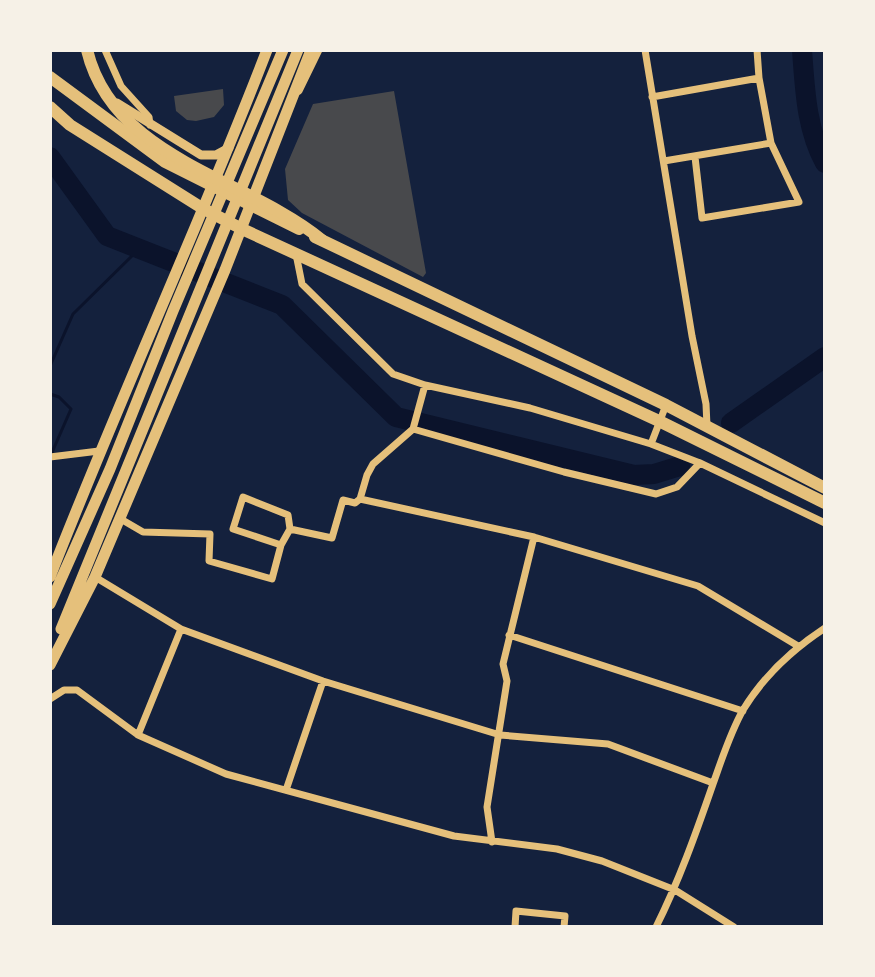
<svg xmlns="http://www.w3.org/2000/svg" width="875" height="977" font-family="Karla,sans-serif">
	<rect width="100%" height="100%" fill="#14213d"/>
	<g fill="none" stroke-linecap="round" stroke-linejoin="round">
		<!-- stream -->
		<path stroke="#0b132b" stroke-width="3" d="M 50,366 L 73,314 L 138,250
			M 50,394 L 59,397 L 71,409 L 50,457"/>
		<!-- river -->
		<path stroke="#0b132b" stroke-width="20" d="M 802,50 C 805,89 806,128 825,163
			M 50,157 L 107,236 L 282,305 L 396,417 L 634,475 L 654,474 L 680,466
			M 731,423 L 825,357"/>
	</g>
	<!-- building -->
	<path fill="#48494c" d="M 223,89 L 224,105 L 214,117 L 196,121 L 187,120 L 176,111 L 174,96 Z
		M 394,91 L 426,273 L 423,277 L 302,213 L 288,200 L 285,169 L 313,104 Z"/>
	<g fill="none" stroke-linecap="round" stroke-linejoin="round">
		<!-- minor -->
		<path stroke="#e5c07b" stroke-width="7" d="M 105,50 L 121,86 L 149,117 L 150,125
			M 645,50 L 692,336 L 706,404 L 707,426
			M 299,91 L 319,50
			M 652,97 L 759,78
			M 695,157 L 702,218 L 799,202 L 771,143 L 759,78 L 757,50
			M 664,161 L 771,143
			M 296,254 L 302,284 L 393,374 L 425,385 L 530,408 L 651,444 L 700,463 L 825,523
			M 425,385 L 413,429 L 373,464 L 367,475 L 360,499 L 534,537 L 698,586 L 798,646
			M 413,429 L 564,472 L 656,494 L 677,487 L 700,463
			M 651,444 L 666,405
			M 50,457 L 99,451
			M 119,518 L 143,532 L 210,534 L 209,561 L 272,579 L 281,545 L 290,529 L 288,515 L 243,497 L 233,529 L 281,545
			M 290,529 L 332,538 L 343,500 L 355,503 L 360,499
			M 95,577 L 181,629 L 323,681 L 500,735 L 608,744 L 713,783
			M 509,635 L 743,711
			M 50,699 L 64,690 L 77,690 L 138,735 L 226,774 L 454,836 L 557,849 L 602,861 L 675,890 L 734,927
			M 138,735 L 181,629
			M 286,790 L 323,681
			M 492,842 L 487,807 L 507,681 L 503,664 L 534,537
			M 515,927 L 516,911 L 565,916 L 564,927
			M 656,927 C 679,881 696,833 713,784 C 722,759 730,733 743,710 C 763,677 793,649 825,628"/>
		<!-- tertiary -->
		<path stroke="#e5c07b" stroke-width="9" d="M 117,103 L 201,155 L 216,155 L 229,148"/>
		<!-- primary -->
		<path stroke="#e5c07b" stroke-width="11" d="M 50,577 C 119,399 199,227 267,50
			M 50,604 L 110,469 L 173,311 L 283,50
			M 61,629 L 298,50
			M 50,665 L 95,577 L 225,270 L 311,50"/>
		<!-- trunk -->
		<path stroke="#e5c07b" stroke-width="12" d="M 50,77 L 165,162 L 299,229
			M 50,107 L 70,125 L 202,208 L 242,229 L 659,421 L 825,503
			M 315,237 L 666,405 L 825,488"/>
		<!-- motorway -->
		<path stroke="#e5c07b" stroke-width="12" d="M 87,50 C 113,159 247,178 322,240"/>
	</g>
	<!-- border -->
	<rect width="875" height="977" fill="none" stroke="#f6f1e7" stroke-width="104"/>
</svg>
